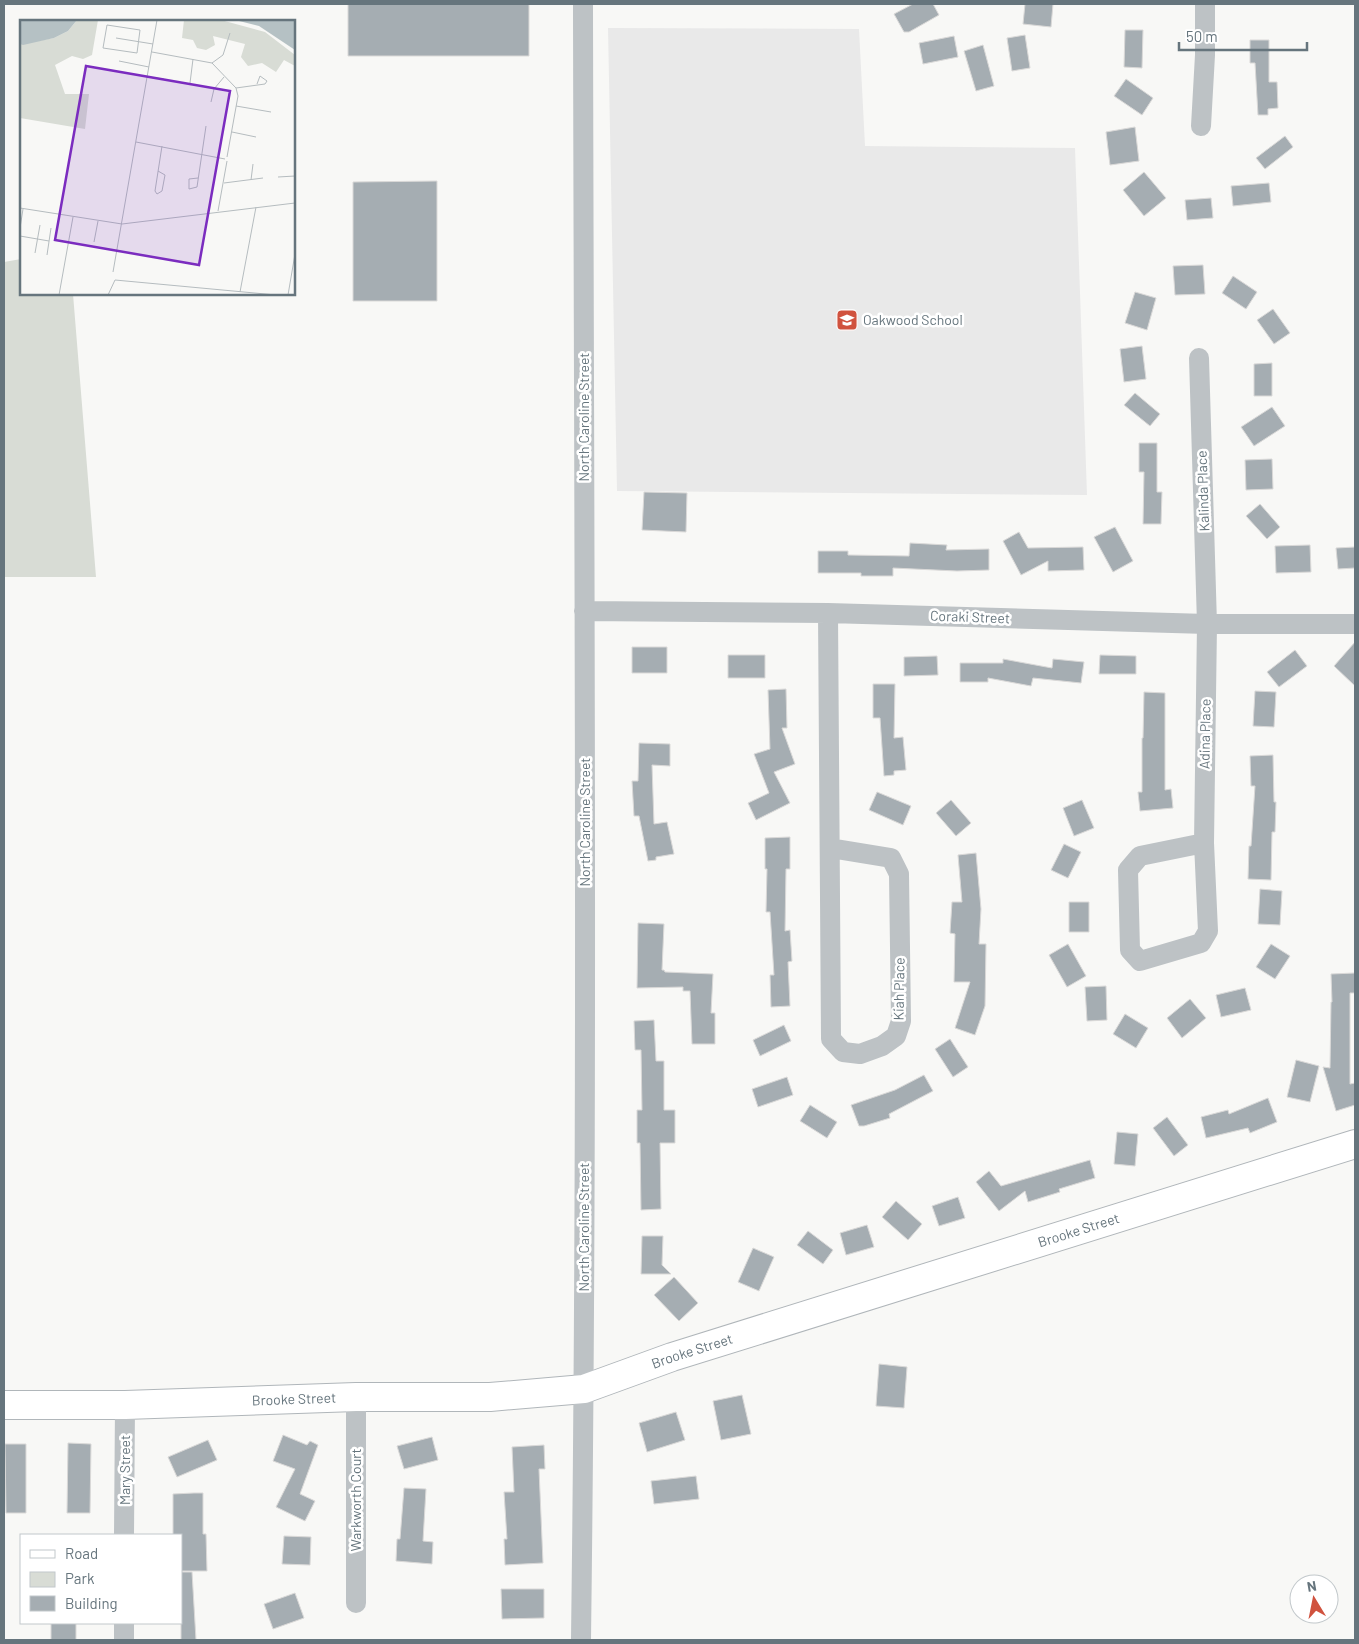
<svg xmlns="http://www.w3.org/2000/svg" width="1359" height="1644" font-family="Barlow,sans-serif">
	<rect width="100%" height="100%" fill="#f8f8f6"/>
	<!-- built -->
	<path fill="#e9e9e9" d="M 608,28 L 859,29 L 865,146 L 1075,148 L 1087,495 L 617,491 Z"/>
	<!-- green -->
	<path fill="#d8dcd5" d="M 21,259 L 21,294 L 73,294 L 96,577 L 4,577 L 4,262 Z"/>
	<!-- building -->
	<path fill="#a5adb2" stroke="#dad9d8" d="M 348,4 L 529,4 L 529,56 L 348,56 Z
		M 913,4 L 933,4 L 939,15 L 909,32 L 904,32 L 894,14 Z
		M 1025,4 L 1053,4 L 1051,27 L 1023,24 Z
		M 1125,30 L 1143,30 L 1142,68 L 1124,67 Z
		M 1025,35 L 1030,68 L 1012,71 L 1007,38 Z
		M 954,36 L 958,57 L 923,64 L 919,43 Z
		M 1250,40 L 1269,40 L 1269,82 L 1277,82 L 1278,108 L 1268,109 L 1268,115 L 1258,115 L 1255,63 L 1250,63 Z
		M 983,45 L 994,86 L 976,91 L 964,51 Z
		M 1126,79 L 1153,98 L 1142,115 L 1114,96 Z
		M 1135,127 L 1139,161 L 1110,165 L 1106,132 Z
		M 1285,136 L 1293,147 L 1265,169 L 1256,158 Z
		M 1144,172 L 1166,198 L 1144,216 L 1123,190 Z
		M 437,181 L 437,301 L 353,301 L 353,182 Z
		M 1269,183 L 1271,202 L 1233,206 L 1231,186 Z
		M 1211,198 L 1213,218 L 1187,220 L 1185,200 Z
		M 1203,265 L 1205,294 L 1175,295 L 1173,266 Z
		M 1233,276 L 1257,292 L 1246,309 L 1222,293 Z
		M 1135,292 L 1156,298 L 1147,330 L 1125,323 Z
		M 1273,309 L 1290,333 L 1274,344 L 1257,320 Z
		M 1142,346 L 1146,379 L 1124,382 L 1120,349 Z
		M 1272,363 L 1272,396 L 1254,396 L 1254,364 Z
		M 1135,393 L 1160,414 L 1150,426 L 1124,405 Z
		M 1272,407 L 1285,426 L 1254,446 L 1241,427 Z
		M 1139,443 L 1157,443 L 1157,492 L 1162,492 L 1161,524 L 1143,524 L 1144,472 L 1139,472 Z
		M 1272,459 L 1273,489 L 1246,490 L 1245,460 Z
		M 644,492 L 687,493 L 686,532 L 642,530 Z
		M 1260,504 L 1280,527 L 1267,539 L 1246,516 Z
		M 1115,527 L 1133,561 L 1113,572 L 1094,537 Z
		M 1019,532 L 1028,548 L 1083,547 L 1084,570 L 1048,571 L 1048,561 L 1021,575 L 1003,541 Z
		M 910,543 L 947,545 L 946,550 L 989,549 L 989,570 L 957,571 L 893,568 L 893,576 L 861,576 L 861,573 L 818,573 L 818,551 L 848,551 L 848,555 L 909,556 Z
		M 1310,545 L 1311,572 L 1276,573 L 1275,546 Z
		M 1355,547 L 1355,568 L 1338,569 L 1336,548 Z
		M 1355,642 L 1355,686 L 1334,666 Z
		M 632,647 L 667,647 L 667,673 L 632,673 Z
		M 1295,650 L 1307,666 L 1279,687 L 1267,672 Z
		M 728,655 L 765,655 L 765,678 L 728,678 Z
		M 1100,655 L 1136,656 L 1136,674 L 1099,674 Z
		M 937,656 L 938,675 L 904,676 L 904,657 Z
		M 1003,659 L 1052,668 L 1053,659 L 1084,662 L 1081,683 L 1033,678 L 1031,686 L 988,678 L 988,682 L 960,682 L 960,663 L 1003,663 Z
		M 873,684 L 895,684 L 894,738 L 903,737 L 906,770 L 894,771 L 894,775 L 884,776 L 880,718 L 873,718 Z
		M 786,689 L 787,728 L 782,728 L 795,764 L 774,772 L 790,803 L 756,820 L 748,803 L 769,793 L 754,754 L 770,749 L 768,690 Z
		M 1255,691 L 1276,692 L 1274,727 L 1253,726 Z
		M 1144,692 L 1165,693 L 1165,790 L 1171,789 L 1173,808 L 1140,811 L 1138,792 L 1142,792 L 1142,738 L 1143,738 Z
		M 639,743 L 670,744 L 670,766 L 652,765 L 654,824 L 667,822 L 674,854 L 656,857 L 656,860 L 648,861 L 639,816 L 634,816 L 632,781 L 638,781 Z
		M 1273,755 L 1274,802 L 1276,802 L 1275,832 L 1272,832 L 1271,880 L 1248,879 L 1249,846 L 1251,846 L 1255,786 L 1251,786 L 1250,756 Z
		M 877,792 L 911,806 L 903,825 L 869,810 Z
		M 951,800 L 971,823 L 956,836 L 936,813 Z
		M 1082,800 L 1094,828 L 1074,836 L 1063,808 Z
		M 790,837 L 790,869 L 786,869 L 785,931 L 790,930 L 792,961 L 788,962 L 790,1006 L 771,1007 L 770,975 L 774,975 L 770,912 L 766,912 L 767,869 L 765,869 L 765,838 Z
		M 1064,844 L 1081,852 L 1068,878 L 1051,870 Z
		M 976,853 L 981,909 L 979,944 L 986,944 L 985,1006 L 975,1035 L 955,1028 L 970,982 L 954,982 L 955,934 L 950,933 L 952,902 L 962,902 L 958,855 Z
		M 1260,889 L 1282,891 L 1280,925 L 1258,924 Z
		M 1069,902 L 1089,902 L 1089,932 L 1069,932 Z
		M 638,923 L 664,924 L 662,970 L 664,970 L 665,972 L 713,974 L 711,1013 L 715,1013 L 715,1044 L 692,1044 L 690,991 L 683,991 L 683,987 L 637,988 Z
		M 1068,944 L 1086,976 L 1067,987 L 1049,955 Z
		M 1271,944 L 1290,956 L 1275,979 L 1256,967 Z
		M 1355,973 L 1355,993 L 1350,993 L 1350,1084 L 1355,1083 L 1355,1105 L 1336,1111 L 1323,1067 L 1330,1068 L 1331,1002 L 1332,1002 L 1331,974 Z
		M 1106,986 L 1107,1020 L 1087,1021 L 1085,987 Z
		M 1245,988 L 1251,1010 L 1221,1017 L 1216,995 Z
		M 1190,999 L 1206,1018 L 1182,1038 L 1167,1018 Z
		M 1125,1014 L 1148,1028 L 1136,1048 L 1113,1034 Z
		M 654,1020 L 656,1061 L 664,1061 L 664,1110 L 675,1110 L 675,1143 L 660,1143 L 661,1209 L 641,1210 L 640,1143 L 637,1143 L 637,1110 L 642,1110 L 641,1050 L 635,1050 L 634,1021 Z
		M 784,1025 L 791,1041 L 760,1056 L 753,1040 Z
		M 950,1039 L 968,1067 L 953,1077 L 935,1049 Z
		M 1296,1060 L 1319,1066 L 1310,1102 L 1287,1097 Z
		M 924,1075 L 933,1091 L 889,1114 L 890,1118 L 864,1126 L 859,1126 L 851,1105 L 895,1090 Z
		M 787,1077 L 793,1095 L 758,1107 L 752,1089 Z
		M 1268,1098 L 1277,1122 L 1250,1133 L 1248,1128 L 1206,1138 L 1201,1117 L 1228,1110 L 1229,1114 Z
		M 810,1105 L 837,1122 L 827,1138 L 800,1121 Z
		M 1167,1117 L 1188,1145 L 1174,1156 L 1153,1128 Z
		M 1117,1132 L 1138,1134 L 1135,1166 L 1114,1164 Z
		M 1090,1160 L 1095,1178 L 1059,1189 L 1060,1192 L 1028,1202 L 1025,1191 L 999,1211 L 976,1182 L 989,1171 L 1001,1186 Z
		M 958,1197 L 965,1218 L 939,1226 L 932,1206 Z
		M 896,1201 L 922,1224 L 908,1240 L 882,1217 Z
		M 867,1225 L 874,1247 L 846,1255 L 840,1233 Z
		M 808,1231 L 833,1250 L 823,1264 L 797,1245 Z
		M 642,1236 L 663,1236 L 662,1265 L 671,1274 L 641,1274 Z
		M 753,1248 L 774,1257 L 759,1291 L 738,1282 Z
		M 674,1277 L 698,1303 L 679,1321 L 654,1295 Z
		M 879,1364 L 907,1367 L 904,1408 L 876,1406 Z
		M 742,1395 L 751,1434 L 721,1440 L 713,1401 Z
		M 676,1412 L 685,1440 L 647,1452 L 639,1423 Z
		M 283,1435 L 307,1445 L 310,1441 L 318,1445 L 300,1494 L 315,1501 L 305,1521 L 276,1507 L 295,1469 L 273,1461 Z
		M 432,1437 L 438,1460 L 404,1469 L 397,1446 Z
		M 208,1440 L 217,1460 L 177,1477 L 168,1457 Z
		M 68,1443 L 91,1444 L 90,1513 L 67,1513 Z
		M 5,1444 L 26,1444 L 26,1513 L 6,1513 Z
		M 544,1445 L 545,1469 L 539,1469 L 543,1563 L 505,1565 L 504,1539 L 507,1539 L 504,1492 L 514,1492 L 512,1447 Z
		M 696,1476 L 699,1499 L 654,1504 L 651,1481 Z
		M 404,1488 L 426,1489 L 423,1541 L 433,1542 L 432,1564 L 396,1561 L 397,1539 L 400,1539 Z
		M 194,1493 L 203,1493 L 203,1534 L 206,1534 L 207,1571 L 181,1571 L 181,1535 L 173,1535 L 173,1494 Z
		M 284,1536 L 311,1537 L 310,1565 L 282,1564 Z
		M 181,1572 L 192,1572 L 196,1640 L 181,1640 Z
		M 501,1589 L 544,1589 L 544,1618 L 502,1619 Z
		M 295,1593 L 304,1618 L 273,1629 L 264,1604 Z
		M 51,1623 L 76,1623 L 76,1640 L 51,1640 Z"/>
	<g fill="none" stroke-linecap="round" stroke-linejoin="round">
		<!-- secondary casing -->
		<g stroke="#b0b6ba" stroke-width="30">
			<g id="secondary">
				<path id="s1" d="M 4,1405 L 125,1405 L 356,1397 L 490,1397 L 584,1389 L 672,1357 L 1355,1144"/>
			</g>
		</g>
		<!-- street -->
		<path stroke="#bdc2c5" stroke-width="20" d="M 1201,126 L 1205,55 L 1205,4
			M 1199,358 L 1207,624 L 1204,843 L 1208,931 L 1201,943 L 1140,961 L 1130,950 L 1128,870 L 1140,856 L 1204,843
			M 584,611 L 828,613 L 1207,624 L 1355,624
			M 828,613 L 831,1039 L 843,1052 L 860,1054 L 882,1046 L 896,1036 L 901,1021 L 899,874 L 891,858 L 830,848
			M 356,1397 L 356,1603
			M 124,1535 L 125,1405
			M 124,1640 L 124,1623
			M 581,1640 C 588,1095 584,549 583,4"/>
		<!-- secondary -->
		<use href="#secondary" stroke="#fff" stroke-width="28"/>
	</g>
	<!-- icons -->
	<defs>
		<g id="school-square" transform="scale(1.125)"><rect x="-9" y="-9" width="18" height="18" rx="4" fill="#d0523e" stroke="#fff"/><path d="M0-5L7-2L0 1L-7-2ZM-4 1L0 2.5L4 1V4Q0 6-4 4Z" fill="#fff"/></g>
	</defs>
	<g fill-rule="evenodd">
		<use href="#school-square" x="847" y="320"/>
	</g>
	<g text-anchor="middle" stroke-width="5" stroke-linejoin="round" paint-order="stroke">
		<!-- poi labels -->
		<g font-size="14" fill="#66757d" stroke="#fff" text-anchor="start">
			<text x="863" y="325">Oakwood School</text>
		</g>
		<!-- street labels -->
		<g font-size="14" fill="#66757d" stroke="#fff">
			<text transform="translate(584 417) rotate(-90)" y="5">North Caroline Street</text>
			<text transform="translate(1203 491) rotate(-92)" y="5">Kalinda Place</text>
			<text transform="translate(970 617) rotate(2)" y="5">Coraki Street</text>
			<text transform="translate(1205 734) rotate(-89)" y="5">Adina Place</text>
			<text transform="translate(585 822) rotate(-90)" y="5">North Caroline Street</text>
			<text transform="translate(899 989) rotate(-89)" y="5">Kiah Place</text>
			<text transform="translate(584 1227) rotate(-90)" y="5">North Caroline Street</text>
			<text dy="5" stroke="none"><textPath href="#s1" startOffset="1100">Brooke Street</textPath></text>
			<text dy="5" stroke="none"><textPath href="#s1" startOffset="695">Brooke Street</textPath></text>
			<text dy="5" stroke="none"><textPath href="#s1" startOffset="290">Brooke Street</textPath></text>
			<text transform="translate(125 1470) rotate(-90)" y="5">Mary Street</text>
			<text transform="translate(356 1500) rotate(-90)" y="5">Warkworth Court</text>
		</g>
	</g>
	<!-- overview -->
	<g transform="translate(20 20)">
		<rect width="275" height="275" fill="#f8f8f6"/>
		<path d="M 57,0 L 78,0 L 72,35 L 63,39 L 52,36 L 35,45 L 45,74 L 69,74 L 65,109 L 0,98 L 0,24 L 34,18 L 48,11 ZM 164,0 L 201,0 L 245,12 L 275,35 L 275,46 L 264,40 L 256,52 L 242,43 L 228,46 L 221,37 L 225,24 L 193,16 L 195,25 L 186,30 L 177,28 L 173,20 L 162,18 Z" fill="#d8dcd5"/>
		<path d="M 0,0 L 57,0 L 48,11 L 34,18 L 3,25 L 0,24 ZM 215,0 L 275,0 L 275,30 L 239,6 Z" fill="#b5c1c4"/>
		<path fill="none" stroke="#b5bcbf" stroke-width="1" d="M 87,5 L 120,10 L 117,33 L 83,28 ZM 96,18 L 133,24M 132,32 L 192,43 L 216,68 L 218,76 L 207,137M 99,41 L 129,47M 192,43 L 203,35 L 210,13M 128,57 L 144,59M 170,63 L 173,39M 216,68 L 245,64 L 247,61 L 240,56 L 237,64M 191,82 L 194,69 L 204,57M 216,86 L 251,92M 212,112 L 236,117M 116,122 L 205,139M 138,151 L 145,155 L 142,171 L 137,174 L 135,171 L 142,126M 258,157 L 275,156M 178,158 L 169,159 L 169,169 L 177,167 L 186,106M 231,160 L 233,144M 204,163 L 243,158M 0,188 L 102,204 L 275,183M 198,191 L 207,141M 0,208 L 3,189M 0,216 L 29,221M 74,222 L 78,201M 15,233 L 20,205M 27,235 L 31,208M 93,252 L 137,0M 220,272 L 236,187M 39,275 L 53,197M 88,275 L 95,260 L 256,275M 268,275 L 275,234"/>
		<path fill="#7b2cbf" fill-opacity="0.15" stroke="#7b2cbf" stroke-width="2.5" d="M 66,46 L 210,71 L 179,245 L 35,220 Z"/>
		<rect width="275" height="275" fill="none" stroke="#66757d" stroke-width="2.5"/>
	</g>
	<!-- border -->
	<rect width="1359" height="1644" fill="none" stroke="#66757d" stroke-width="10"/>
	<!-- legend -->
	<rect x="20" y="1534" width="162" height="90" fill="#ffffff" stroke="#c2c8cb"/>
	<rect x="30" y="1550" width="25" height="8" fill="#ffffff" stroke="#c2c8cb"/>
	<text x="65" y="1559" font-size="15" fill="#66757d">Road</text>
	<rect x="30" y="1572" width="25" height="15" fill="#d8dcd5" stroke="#c2c8cb"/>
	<text x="65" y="1584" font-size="15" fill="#66757d">Park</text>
	<rect x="30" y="1596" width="25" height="15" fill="#a5adb2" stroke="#c2c8cb"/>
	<text x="65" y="1609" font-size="15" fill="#66757d">Building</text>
	<!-- north arrow -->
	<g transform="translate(1314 1599) rotate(350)"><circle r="24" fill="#ffffff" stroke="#c2c8cb"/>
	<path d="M0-4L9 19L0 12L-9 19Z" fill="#d0523e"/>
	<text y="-8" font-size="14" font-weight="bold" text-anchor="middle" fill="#66757d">N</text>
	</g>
	<!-- scale -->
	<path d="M1179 42v8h128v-8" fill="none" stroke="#66757d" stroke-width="2.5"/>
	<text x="1186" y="42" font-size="15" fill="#66757d" stroke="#ffffff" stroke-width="4" paint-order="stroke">50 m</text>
</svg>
